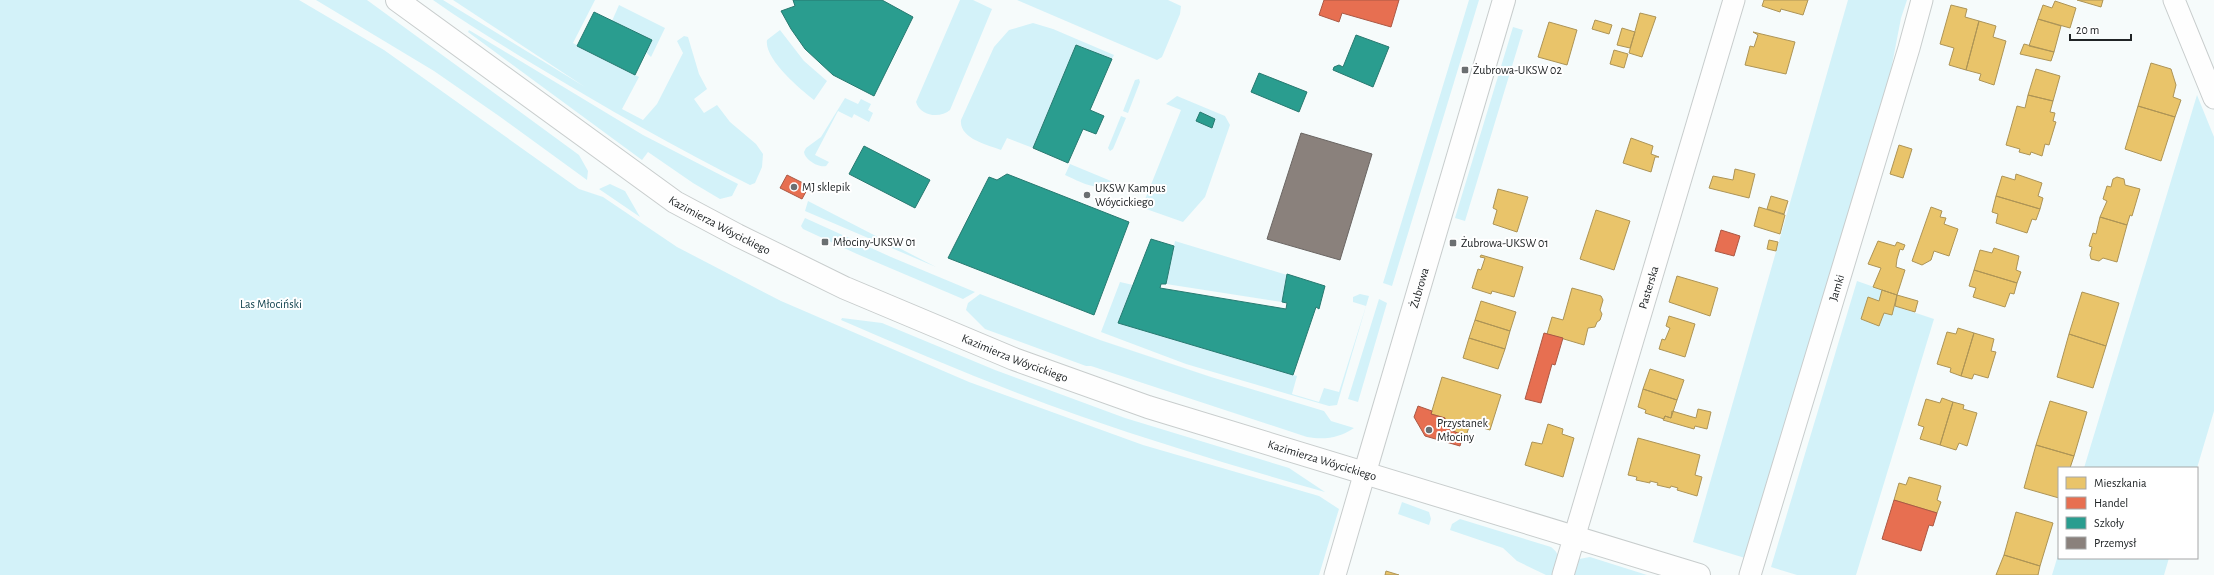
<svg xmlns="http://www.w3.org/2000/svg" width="2214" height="575" font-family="'Alegreya Sans',sans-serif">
	<rect width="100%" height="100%" fill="#f6fbfb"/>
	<!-- green -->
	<path fill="#d3f2f9" d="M 0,0 L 299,0 L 384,50 L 579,189 L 603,197 L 677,247 L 781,301 L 969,382 L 1143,445 L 1319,496 L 1339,509 L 1319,575 L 0,575 Z
		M 316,0 L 367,0 L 579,155 L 588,171 L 587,180 L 499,116 L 434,71 Z
		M 433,0 L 443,0 L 585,87 L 453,0 L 595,0 L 573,43 L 639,77 L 622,109 L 643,120 L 657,104 L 683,53 L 677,41 L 684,36 L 688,37 L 699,74 L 707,89 L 694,99 L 704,113 L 717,105 L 730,122 L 756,144 L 763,154 L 762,167 L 755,183 L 750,185 C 676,148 604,107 533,64 C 499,43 465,23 433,0 Z
		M 960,0 L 973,0 L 992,9 L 950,110 C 940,119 920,116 916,102 Z
		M 1017,0 L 1168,0 L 1181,6 L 1180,14 L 1162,57 L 1157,60 Z
		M 1469,0 L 1479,0 L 1392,286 L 1383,283 Z
		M 1848,0 L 1907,0 L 1901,18 L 1891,70 L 1745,558 L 1693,542 Z
		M 619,5 L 665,28 L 651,57 L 612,21 Z
		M 1033,23 L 1053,29 L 1114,55 L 1112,59 L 1076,45 L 1033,148 L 1007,138 L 1001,150 C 988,145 959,139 961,120 L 994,47 L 1009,30 Z
		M 1513,27 L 1523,30 L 1465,221 L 1455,218 Z
		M 469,30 L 643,135 L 738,184 L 732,196 L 720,199 L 693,183 L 648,152 L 642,160 L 468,32 Z
		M 780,30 L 804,61 L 827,81 L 814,100 C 800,89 764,59 767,40 Z
		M 1139,79 L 1140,82 L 1128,113 L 1123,111 L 1135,80 Z
		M 2197,95 L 2214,137 L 2214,411 L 2197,468 L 2084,468 Z
		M 1177,96 L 1225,116 L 1230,125 L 1205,197 L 1183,222 L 1132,204 L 1128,200 L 1129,197 L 1144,202 L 1181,110 L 1166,104 Z
		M 845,98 L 858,104 L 861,99 L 871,104 L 868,110 L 873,113 L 869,122 L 854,114 L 852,118 L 838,111 L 815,155 L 829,162 L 826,166 C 819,168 805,160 804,152 L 806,148 L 821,137 Z
		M 1121,116 L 1126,118 L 1113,149 L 1110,151 L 1108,148 Z
		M 1070,164 L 1111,181 C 1099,194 1079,181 1065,175 Z
		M 610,184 L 625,191 L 640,217 L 599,189 Z
		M 808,201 L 936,267 L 805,211 Z
		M 805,218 L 891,257 L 975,292 L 963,299 L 857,254 L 803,229 L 801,226 Z
		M 1175,241 L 1287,275 L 1282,302 L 1166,284 Z
		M 1857,281 L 1897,295 L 1895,306 L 1934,319 L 1856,575 L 1797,575 L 1771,567 Z
		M 1120,282 L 1133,285 L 1119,323 L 1297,376 L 1292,394 L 1319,402 L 1324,388 L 1339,392 L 1366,306 L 1353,302 L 1353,297 L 1360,294 L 1369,296 L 1337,405 L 1329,406 L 1186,364 L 1101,332 Z
		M 980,294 L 1100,340 L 1211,377 L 1324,411 L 1331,421 L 1354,428 C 1339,438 1325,440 1307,437 L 1091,366 L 1086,366 L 985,329 L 966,310 L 968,303 Z
		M 1379,299 L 1387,303 L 1358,402 L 1348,399 Z
		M 842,318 L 882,323 L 995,370 L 1125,418 L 1289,468 L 1325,492 C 1243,469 1161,444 1080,416 C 999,388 920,354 841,320 Z
		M 1402,502 L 1429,512 L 1431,519 L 1429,525 L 1398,514 Z
		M 1460,519 L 1551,547 C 1562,555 1558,563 1554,575 L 1546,575 L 1517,561 L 1503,548 L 1450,530 L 1452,524 Z
		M 2059,552 L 2059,558 L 2169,558 L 2164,575 L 2052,575 Z
		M 1590,557 L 1647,575 L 1571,575 L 1579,559 Z"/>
	<!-- homes -->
	<path fill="#e9c46a" stroke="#ad9456" d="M 1764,0 L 1808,0 L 1803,15 L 1781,9 L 1780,12 L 1762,6 Z
		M 2077,0 L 2103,0 L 2101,7 Z
		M 2055,1 L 2076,8 L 2070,28 L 2038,19 L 2043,5 L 2052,8 Z
		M 1951,5 L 1967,9 L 1965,17 L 1979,21 L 1966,70 L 1949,65 L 1954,48 L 1940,44 Z
		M 1640,13 L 1656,17 L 1642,57 L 1629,53 Z
		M 2038,19 L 2061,26 L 2054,52 L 2029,46 Z
		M 1595,20 L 1612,25 L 1609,34 L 1592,29 Z
		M 1979,21 L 1996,26 L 1993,37 L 2006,41 L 1994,85 L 1979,80 L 1981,74 L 1966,70 Z
		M 1549,22 L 1577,30 L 1567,65 L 1538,57 Z
		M 1622,28 L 1635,32 L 1630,48 L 1617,45 Z
		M 1753,32 L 1795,42 L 1786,74 L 1745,65 L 1750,46 L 1754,47 L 1758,35 Z
		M 2024,44 L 2054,52 L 2051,61 L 2020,54 Z
		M 1614,50 L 1628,54 L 1624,68 L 1610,64 Z
		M 2151,63 L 2171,69 L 2176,85 L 2173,97 L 2181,100 L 2175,117 L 2138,106 Z
		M 2036,69 L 2060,76 L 2053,101 L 2028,95 Z
		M 2028,95 L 2053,101 L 2050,112 L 2055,113 L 2053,121 L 2056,122 L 2049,145 L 2045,144 L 2042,156 L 2031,152 L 2030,155 L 2019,152 L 2020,149 L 2006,145 L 2017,106 L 2025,108 Z
		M 2138,106 L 2175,117 L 2161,161 L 2125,149 Z
		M 1631,138 L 1653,146 L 1651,154 L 1659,157 L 1655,157 L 1651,172 L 1623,163 Z
		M 1899,145 L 1912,149 L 1903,178 L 1890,174 Z
		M 1735,169 L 1755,174 L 1749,198 L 1709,188 L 1713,176 L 1733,180 Z
		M 2016,174 L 2042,183 L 2038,196 L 2043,198 L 2040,209 L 1996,196 L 2002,176 L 2015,180 Z
		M 2117,177 L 2124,179 L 2125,185 L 2140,189 L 2132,216 L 2130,215 L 2127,225 L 2100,217 L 2107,201 L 2103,199 L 2107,186 L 2111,187 L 2113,179 Z
		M 1498,189 L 1528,197 L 1517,232 L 1493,224 L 1497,210 L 1493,208 Z
		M 1771,196 L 1788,201 L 1784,214 L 1767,209 Z
		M 1996,196 L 2040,209 L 2036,220 L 2032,219 L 2027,233 L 1996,223 L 1998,214 L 1992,212 Z
		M 1759,207 L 1785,215 L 1780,234 L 1754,226 Z
		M 1931,207 L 1942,211 L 1940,217 L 1946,218 L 1944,224 L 1958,229 L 1949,256 L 1934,251 L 1931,260 L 1922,265 L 1912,261 Z
		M 1596,210 L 1630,221 L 1614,270 L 1580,259 Z
		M 2100,217 L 2127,225 L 2117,262 L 2103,258 L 2099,261 L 2091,259 L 2090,255 L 2092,247 L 2089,246 L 2093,233 L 2096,234 Z
		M 1769,240 L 1778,242 L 1776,251 L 1767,249 Z
		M 1878,241 L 1895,246 L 1897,242 L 1905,245 L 1903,250 L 1900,249 L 1897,259 L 1896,267 L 1905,270 L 1897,295 L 1873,287 L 1881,268 L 1868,264 Z
		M 1994,248 L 2019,256 L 2016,270 L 2021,272 L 2017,283 L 1974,270 L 1980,250 L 1992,253 Z
		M 1481,255 L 1523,267 L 1514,297 L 1492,291 L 1491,294 L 1472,288 L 1478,269 L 1481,270 L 1485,258 L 1480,257 Z
		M 1974,270 L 2017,283 L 2014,294 L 2010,293 L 2005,307 L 1973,297 L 1976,288 L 1969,286 Z
		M 1677,276 L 1718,288 L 1710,316 L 1669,302 Z
		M 1572,288 L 1601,296 L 1603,300 L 1600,310 L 1602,314 L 1600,320 L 1597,322 L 1595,327 L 1588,328 L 1584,345 L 1547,334 L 1552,317 L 1563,320 Z
		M 1882,290 L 1897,295 L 1892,315 L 1884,313 L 1879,326 L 1861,319 L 1868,297 L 1879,301 Z
		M 2082,292 L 2119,303 L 2106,346 L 2069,334 Z
		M 1897,295 L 1918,301 L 1915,312 L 1895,306 Z
		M 1481,301 L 1516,312 L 1510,331 L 1475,320 Z
		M 1669,316 L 1695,324 L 1685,357 L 1659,349 L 1662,339 L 1665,340 L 1670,328 L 1666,326 Z
		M 1475,320 L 1510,331 L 1505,349 L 1469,338 Z
		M 1958,328 L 1974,333 L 1961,376 L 1950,372 L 1951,368 L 1937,364 L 1947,332 L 1956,334 Z
		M 1974,333 L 1994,339 L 1991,351 L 1996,352 L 1988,378 L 1974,374 L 1972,379 L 1961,376 Z
		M 2069,334 L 2106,346 L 2093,388 L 2057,377 Z
		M 1469,338 L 1505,349 L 1498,369 L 1463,358 Z
		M 1650,369 L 1684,380 L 1677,400 L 1643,389 Z
		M 1442,377 L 1501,395 L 1490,430 L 1470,424 L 1466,436 L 1450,430 L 1450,427 L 1444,425 L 1445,418 L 1431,414 Z
		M 1643,389 L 1677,400 L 1671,418 L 1665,416 L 1664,419 L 1645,413 L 1646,410 L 1638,407 Z
		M 1942,398 L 1953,402 L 1940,445 L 1920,439 L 1924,427 L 1918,425 L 1926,399 L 1940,403 Z
		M 2050,401 L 2087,412 L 2074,456 L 2036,445 Z
		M 1953,402 L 1964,405 L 1963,409 L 1977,413 L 1967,446 L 1959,443 L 1956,450 L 1940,445 Z
		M 1698,409 L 1711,412 L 1707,429 L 1695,426 L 1694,429 L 1663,420 L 1665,416 L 1671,418 L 1672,411 L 1696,418 Z
		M 1548,424 L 1563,429 L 1562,434 L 1574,438 L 1563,477 L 1525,465 L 1532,442 L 1542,444 Z
		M 1638,438 L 1700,455 L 1695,475 L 1702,477 L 1697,496 L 1677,490 L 1678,488 L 1671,486 L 1670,488 L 1657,485 L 1658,483 L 1650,481 L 1650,483 L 1636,480 L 1637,477 L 1628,475 Z
		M 2036,445 L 2074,456 L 2070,468 L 2059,468 L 2059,498 L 2024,488 Z
		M 1909,477 L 1941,486 L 1937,500 L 1941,502 L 1937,513 L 1894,500 L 1899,483 L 1906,485 Z
		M 2016,512 L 2053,523 L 2040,566 L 2004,555 Z
		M 2004,555 L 2040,566 L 2038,575 L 1996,575 Z
		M 1386,571 L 1399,575 L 1385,575 Z"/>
	<!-- shops -->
	<path fill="#e76f51" stroke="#ab5844" d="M 1324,0 L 1399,0 L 1391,27 L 1342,13 L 1339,22 L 1319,15 Z
		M 787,175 L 809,186 L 802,199 L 780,188 Z
		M 1721,230 L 1740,236 L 1734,256 L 1715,251 Z
		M 1544,333 L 1563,338 L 1555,365 L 1552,364 L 1541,403 L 1525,399 Z
		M 1418,406 L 1432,411 L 1431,414 L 1445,418 L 1444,425 L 1450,427 L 1450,430 L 1463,435 L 1460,446 L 1425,436 L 1414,417 Z
		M 1894,500 L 1937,513 L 1933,526 L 1929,525 L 1921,551 L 1882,539 Z"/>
	<!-- schools -->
	<path fill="#2a9d8f" stroke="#277970" d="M 793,0 L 882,0 L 913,17 L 874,96 L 833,75 L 805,49 L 791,29 L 781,11 L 795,6 Z
		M 594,12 L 652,40 L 635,75 L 577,46 Z
		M 1356,35 L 1389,47 L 1373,87 L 1333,70 L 1334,67 L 1339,65 L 1343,67 Z
		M 1076,45 L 1112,59 L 1090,110 L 1104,116 L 1096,134 L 1083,129 L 1068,163 L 1033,148 Z
		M 1259,73 L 1307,92 L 1299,112 L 1251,92 Z
		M 1200,112 L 1215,119 L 1212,128 L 1196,121 Z
		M 864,146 L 930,180 L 915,208 L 849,174 Z
		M 1007,174 L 1129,222 L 1094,315 L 948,258 L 989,177 L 997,180 Z
		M 1151,239 L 1174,246 L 1166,284 L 1161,284 L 1160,288 L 1286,309 L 1287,303 L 1282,302 L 1287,274 L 1325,286 L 1319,309 L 1316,307 L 1293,375 L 1118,323 Z"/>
	<!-- industry -->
	<path fill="#8a817c" stroke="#6a6562" d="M 1301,133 L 1372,154 L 1340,260 L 1267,239 Z"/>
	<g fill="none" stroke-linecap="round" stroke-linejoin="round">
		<!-- minor casing -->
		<g stroke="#c8cdcd" stroke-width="23">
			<g id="minor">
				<path d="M 2174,0 L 2214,98"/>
				<path d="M 1335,575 L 1365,472"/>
				<path id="s1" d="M 1563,575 L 1734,0"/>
				<path id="s2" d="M 1750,575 L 1909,48 L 1922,0"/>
			</g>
		</g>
		<!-- tertiary casing -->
		<g stroke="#c8cdcd" stroke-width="24">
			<g id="tertiary">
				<path id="s3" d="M 397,0 L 675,202 L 737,235 L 845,288 L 1014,359 L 1148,407 L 1699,575"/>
				<path id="s4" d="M 1365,472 L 1504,0"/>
			</g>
		</g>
		<!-- minor -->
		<use href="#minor" stroke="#fefefe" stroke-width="21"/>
		<!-- tertiary -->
		<use href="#tertiary" stroke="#fefefe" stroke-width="22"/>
	</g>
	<!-- markers -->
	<g fill="#6b6f71" stroke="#fff" stroke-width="1.5">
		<rect x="1461" y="66" width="8" height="8" rx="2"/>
		<circle cx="794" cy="187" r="4"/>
		<circle cx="1087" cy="195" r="4"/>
		<rect x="821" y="238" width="8" height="8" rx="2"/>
		<rect x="1449" y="239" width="8" height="8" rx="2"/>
		<circle cx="1429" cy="430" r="4"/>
	</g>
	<g text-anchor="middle" stroke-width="4" stroke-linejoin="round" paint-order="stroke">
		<!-- poi labels -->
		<g font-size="12" fill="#202426" stroke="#fff" text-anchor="start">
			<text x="1473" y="74">Żubrowa-UKSW 02</text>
			<text x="802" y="191">MJ sklepik</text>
			<text x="1095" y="192">UKSW Kampus<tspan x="1095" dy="14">Wóycickiego</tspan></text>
			<text x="833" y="246">Młociny-UKSW 01</text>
			<text x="1461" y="247">Żubrowa-UKSW 01</text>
			<text x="1437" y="427">Przystanek<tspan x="1437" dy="14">Młociny</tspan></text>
		</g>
		<!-- street labels -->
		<g font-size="12" fill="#202426" stroke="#fff">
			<text dy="4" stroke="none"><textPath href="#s3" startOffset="394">Kazimierza Wóycickiego</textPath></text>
			<text dy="4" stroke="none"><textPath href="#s4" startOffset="192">Żubrowa</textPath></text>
			<text dy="4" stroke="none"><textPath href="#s1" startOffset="300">Pasterska</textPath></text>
			<text dy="4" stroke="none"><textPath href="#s2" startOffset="300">Jamki</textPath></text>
			<text dy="4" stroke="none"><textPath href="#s3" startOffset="718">Kazimierza Wóycickiego</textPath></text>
			<text dy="4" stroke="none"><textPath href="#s3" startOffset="1042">Kazimierza Wóycickiego</textPath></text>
		</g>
		<!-- park labels -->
		<g font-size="12" fill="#10414d" stroke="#fff">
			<text x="271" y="308">Las Młociński</text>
		</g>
	</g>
	<!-- legend -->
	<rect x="2058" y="467" width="140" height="92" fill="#ffffff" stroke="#a6a7a8"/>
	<rect x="2066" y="477" width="20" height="12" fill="#e9c46a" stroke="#a6a7a8"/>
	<text x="2094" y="487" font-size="12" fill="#202426">Mieszkania</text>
	<rect x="2066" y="497" width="20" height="12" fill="#e76f51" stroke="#a6a7a8"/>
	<text x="2094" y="507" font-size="12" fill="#202426">Handel</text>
	<rect x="2066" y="517" width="20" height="12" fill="#2a9d8f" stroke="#a6a7a8"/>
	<text x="2094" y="527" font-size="12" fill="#202426">Szkoły</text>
	<rect x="2066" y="537" width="20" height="12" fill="#8a817c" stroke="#a6a7a8"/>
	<text x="2094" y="547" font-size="12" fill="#202426">Przemysł</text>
	<!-- scale -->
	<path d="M2070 34v6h61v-6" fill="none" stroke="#202426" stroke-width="2"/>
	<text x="2076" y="34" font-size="12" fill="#202426" stroke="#ffffff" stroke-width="3" paint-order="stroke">20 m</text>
</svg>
